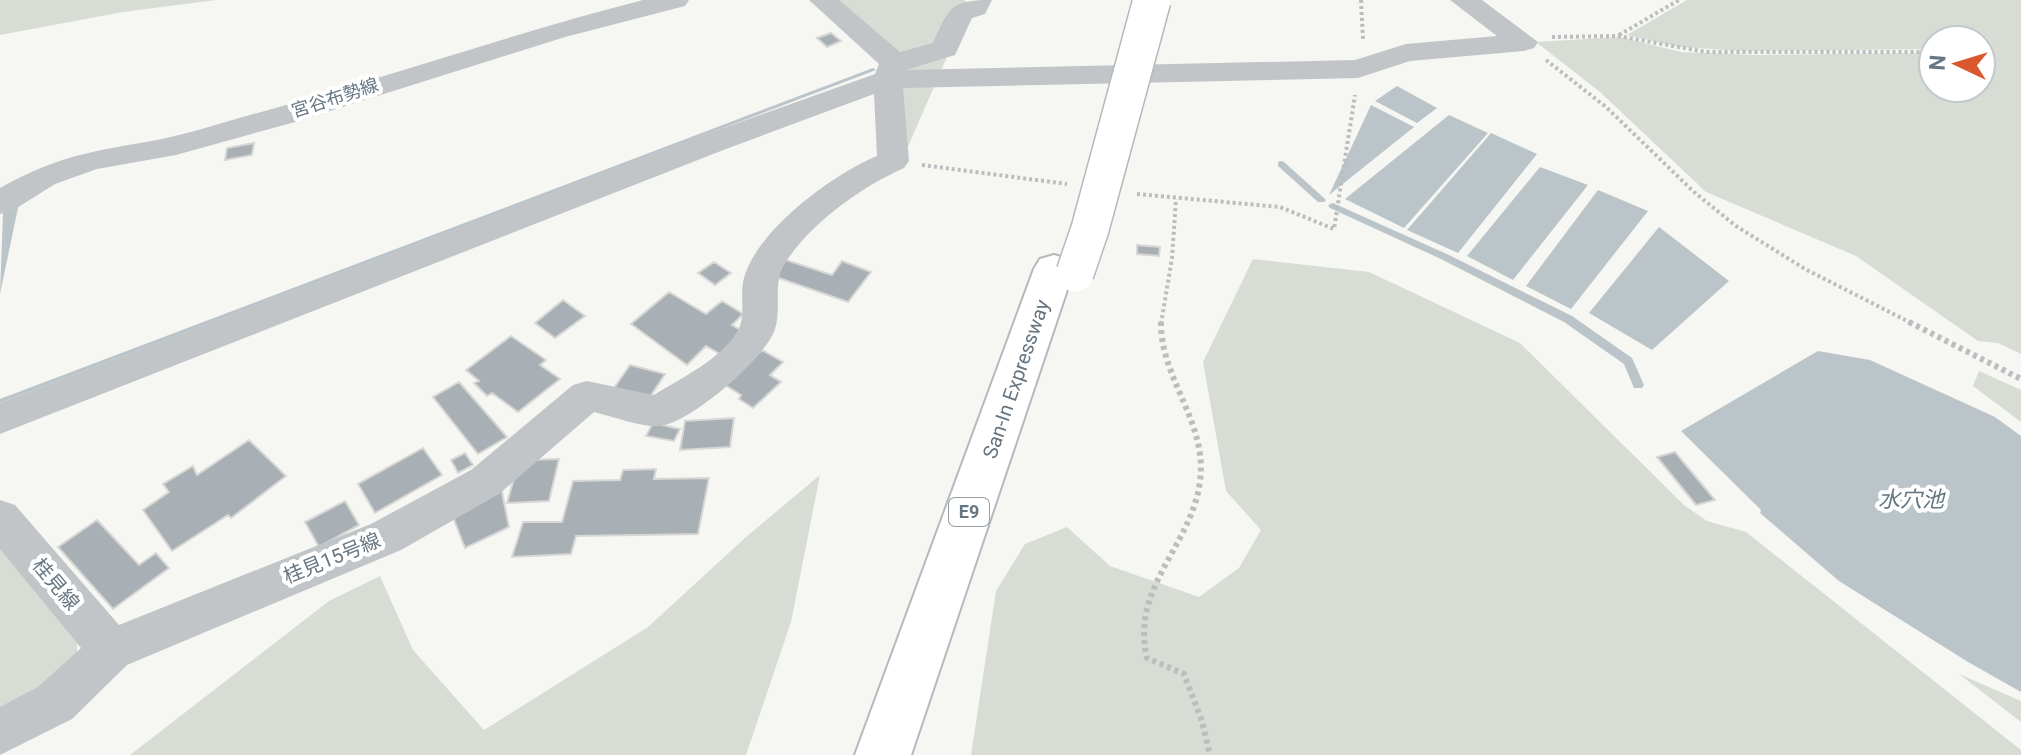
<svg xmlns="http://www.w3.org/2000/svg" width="2021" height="755" font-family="Roboto,'Noto Sans JP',sans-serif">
	<rect width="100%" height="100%" fill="#f6f6f3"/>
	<!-- green -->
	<path fill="#d7ddd4" d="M 0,0 L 216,0 L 123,12 L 0,35 Z
		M 829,0 L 964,0 L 970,4 L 953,43 L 898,56 Z
		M 1687,0 L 2021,0 L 2021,354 L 1998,343 L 1978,341 L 1856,256 L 1706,192 L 1600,92 L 1536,42 L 1620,37 L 1681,52 L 1755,55 L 1933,53 L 1933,88 L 1981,88 L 1981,40 L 1933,40 L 1933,49 L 1743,51 L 1680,47 L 1627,35 Z
		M 950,50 L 903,158 L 900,70 Z
		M 1253,259 L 1369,272 L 1520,343 L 1684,505 L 1707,521 L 1746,532 L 2021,750 L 2021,755 L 971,755 L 996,591 L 1025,544 L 1067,527 L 1110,566 L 1199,597 L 1239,568 L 1261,530 L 1226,491 L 1203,362 Z
		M 1979,371 L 2021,390 L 2021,422 L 1973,386 Z
		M 820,475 L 791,622 L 746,755 L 130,755 L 329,601 L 380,576 L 413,650 L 484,730 L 648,627 L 746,537 Z
		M 0,545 L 77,643 L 77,656 L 0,718 Z
		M 1959,674 L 2021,701 L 2021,722 Z"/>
	<!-- water -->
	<path fill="#bbc5c9" d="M 873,68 L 876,70 L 0,403 L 0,399 Z
		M 1397,86 L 1437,108 L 1417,123 L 1375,101 Z
		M 1371,105 L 1414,127 L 1329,195 Z
		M 1449,115 L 1488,133 L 1404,228 L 1345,199 Z
		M 1491,133 L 1537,154 L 1458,253 L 1407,230 Z
		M 1540,167 L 1588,185 L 1513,280 L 1467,256 Z
		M 1598,190 L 1648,211 L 1571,309 L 1526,286 Z
		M 19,203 L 0,294 L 3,213 Z
		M 1659,227 L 1729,281 L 1652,350 L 1589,313 Z
		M 1818,351 L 1870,360 L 1995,417 L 2021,436 L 2021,692 L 1968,662 L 1839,581 L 1760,513 L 1761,510 L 1681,431 Z"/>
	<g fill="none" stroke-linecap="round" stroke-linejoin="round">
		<!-- stream -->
		<path fill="#bbc5c9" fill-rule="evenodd" d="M 1281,161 L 1284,162 L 1324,198 L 1326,200 L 1324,202 L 1318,202 L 1278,166 L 1278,162 Z
			M 1333,203 L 1449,255 L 1572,316 L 1632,358 L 1644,385 L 1642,388 L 1634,388 L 1624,364 L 1564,322 L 1441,259 L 1330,208 L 1328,206 L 1330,204 Z"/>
	</g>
	<!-- building -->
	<path fill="#a8b0b5" stroke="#d7d7d5" stroke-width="2" d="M 831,33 L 841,41 L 827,47 L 817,38 Z
		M 254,143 L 252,155 L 225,160 L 227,148 Z
		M 1137,245 L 1160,247 L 1159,256 L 1137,254 Z
		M 786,260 L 832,275 L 842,261 L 871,272 L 848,302 L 773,276 Z
		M 714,262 L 731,273 L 715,285 L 698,273 Z
		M 669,292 L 706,314 L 722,301 L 743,314 L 732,325 L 744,332 L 720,354 L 706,346 L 687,365 L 631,324 Z
		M 563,300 L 585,316 L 555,338 L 535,323 Z
		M 511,336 L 546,360 L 540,365 L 560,379 L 518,412 L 492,393 L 487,396 L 474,383 L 479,381 L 466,370 Z
		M 762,350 L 783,362 L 770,375 L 781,382 L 753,408 L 739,399 L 741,395 L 725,385 Z
		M 630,365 L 665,374 L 648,400 L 612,391 Z
		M 459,382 L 507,437 L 478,454 L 433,397 Z
		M 734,418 L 730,447 L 680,450 L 685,421 Z
		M 653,423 L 680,429 L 674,441 L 646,436 Z
		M 249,440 L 286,476 L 231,518 L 228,515 L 172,551 L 143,510 L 169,492 L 163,484 L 193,466 L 197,475 Z
		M 423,448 L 442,475 L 375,513 L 358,484 Z
		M 1675,452 L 1715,500 L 1696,505 L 1657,457 Z
		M 465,453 L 473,465 L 458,473 L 451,460 Z
		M 559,459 L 549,501 L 507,503 L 516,471 L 527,460 Z
		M 656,469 L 654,479 L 709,478 L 698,534 L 576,536 L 571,554 L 512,557 L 523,522 L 562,522 L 573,481 L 620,480 L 623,470 Z
		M 501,487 L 509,527 L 465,548 L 451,512 Z
		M 345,501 L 359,525 L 319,547 L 305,522 Z
		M 97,520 L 139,565 L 156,553 L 169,568 L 113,609 L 58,547 Z"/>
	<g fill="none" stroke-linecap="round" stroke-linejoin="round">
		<!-- highway casing -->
		<g stroke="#b6b9bc" stroke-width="4">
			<path id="highway" d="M 1054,255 L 1068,259 L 1074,269 L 911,755 L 855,755 L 1034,269 L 1040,259 Z"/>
		</g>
		<!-- path-far1 -->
		<path stroke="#bbbdbf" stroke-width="4" stroke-dasharray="3 3" stroke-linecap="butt" d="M 1361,0 L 1363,39
			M 1619,35 L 1679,0
			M 1552,37 L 1618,36 L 1706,52 L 1933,52
			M 1546,60 L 1606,107 L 1694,192 L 1736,226 L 1805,269 L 1913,324
			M 922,165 L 1067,184
			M 1137,194 L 1280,207 L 1334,229 L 1355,95
			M 1161,324 L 1172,258 L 1176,199"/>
		<!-- path -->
		<path stroke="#bbbdbf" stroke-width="6" stroke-dasharray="4 4" stroke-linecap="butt" d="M 1161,322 C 1160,378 1208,423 1200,481 C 1192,546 1130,587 1147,658 L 1184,674 L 1202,721 L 1210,755
			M 1909,322 L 2021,379"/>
		<!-- minor -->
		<path fill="#c1c5c8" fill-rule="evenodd" d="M 643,0 L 689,0 L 685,6 L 565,37 L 295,122 L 176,155 L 97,169 L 55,184 L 12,211 L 0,214 L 0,188 C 60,154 97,151 162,139 C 191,133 221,123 250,115 C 382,79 511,34 643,0 Z
			M 809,0 L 839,0 L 900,52 L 933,43 C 949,7 951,0 992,0 L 985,14 L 972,18 L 955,55 L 906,70 L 1355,60 L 1406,44 L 1497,36 L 1450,0 L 1482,0 L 1538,42 L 1534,48 L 1524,51 L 1410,61 L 1358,78 L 903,88 L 909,161 L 904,168 C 861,187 811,223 785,263 C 772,284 782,307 775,329 C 766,358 690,423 660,426 C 644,428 611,416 594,412 L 499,494 L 401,550 L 127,665 L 72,719 L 0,755 L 0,707 L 38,687 L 81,648 L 0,549 L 0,500 L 15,505 L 119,625 L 371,524 L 471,470 L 573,385 L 587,381 L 654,395 C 681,378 720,360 737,332 C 747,317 739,295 744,278 C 757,230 833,174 877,156 L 874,94 L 726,149 L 0,434 L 0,403 L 704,135 L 875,74 L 879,64 Z"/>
		<!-- highway -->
		<use href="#highway" fill="#fff" fill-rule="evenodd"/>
		<!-- highway-bridge casing -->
		<g stroke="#b6b9bc" stroke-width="40" stroke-linecap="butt">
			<path id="highway-bridge" d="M 1075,273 L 1090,229 L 1152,0"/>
		</g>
		<!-- highway-bridge -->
		<use href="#highway-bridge" stroke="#fff" stroke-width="37"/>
	</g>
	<g text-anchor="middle" stroke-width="8" stroke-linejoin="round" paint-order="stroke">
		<!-- far-street labels -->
		<g font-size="18" fill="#667682" stroke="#fff">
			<text transform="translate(335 98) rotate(-18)" y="6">宮谷布勢線</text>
		</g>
		<!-- shield labels -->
		<rect fill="#fff" stroke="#949fa8" stroke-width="2" x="949" y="498" width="40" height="28" rx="6"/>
		<g font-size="18" font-weight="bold" fill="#667682">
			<text x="969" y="518">E9</text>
		</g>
		<!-- street labels -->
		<g font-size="20" fill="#667682" stroke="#fff">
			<text transform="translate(1016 379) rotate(-71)" y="7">San-In Expressway</text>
			<text transform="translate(332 558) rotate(-22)" y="7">桂見15号線</text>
			<text transform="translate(56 584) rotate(50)" y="7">桂見線</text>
		</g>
		<!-- water labels -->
		<g font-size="22" font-style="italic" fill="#62777f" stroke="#fff">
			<text x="1911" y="507">水穴池</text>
		</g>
	</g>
	<!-- north arrow -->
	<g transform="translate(1957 64) rotate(274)"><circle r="38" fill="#ffffff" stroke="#c2c8cd" stroke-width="2"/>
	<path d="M0-6L14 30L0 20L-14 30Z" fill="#da582f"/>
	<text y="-12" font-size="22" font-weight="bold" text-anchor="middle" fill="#667682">N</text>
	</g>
</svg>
